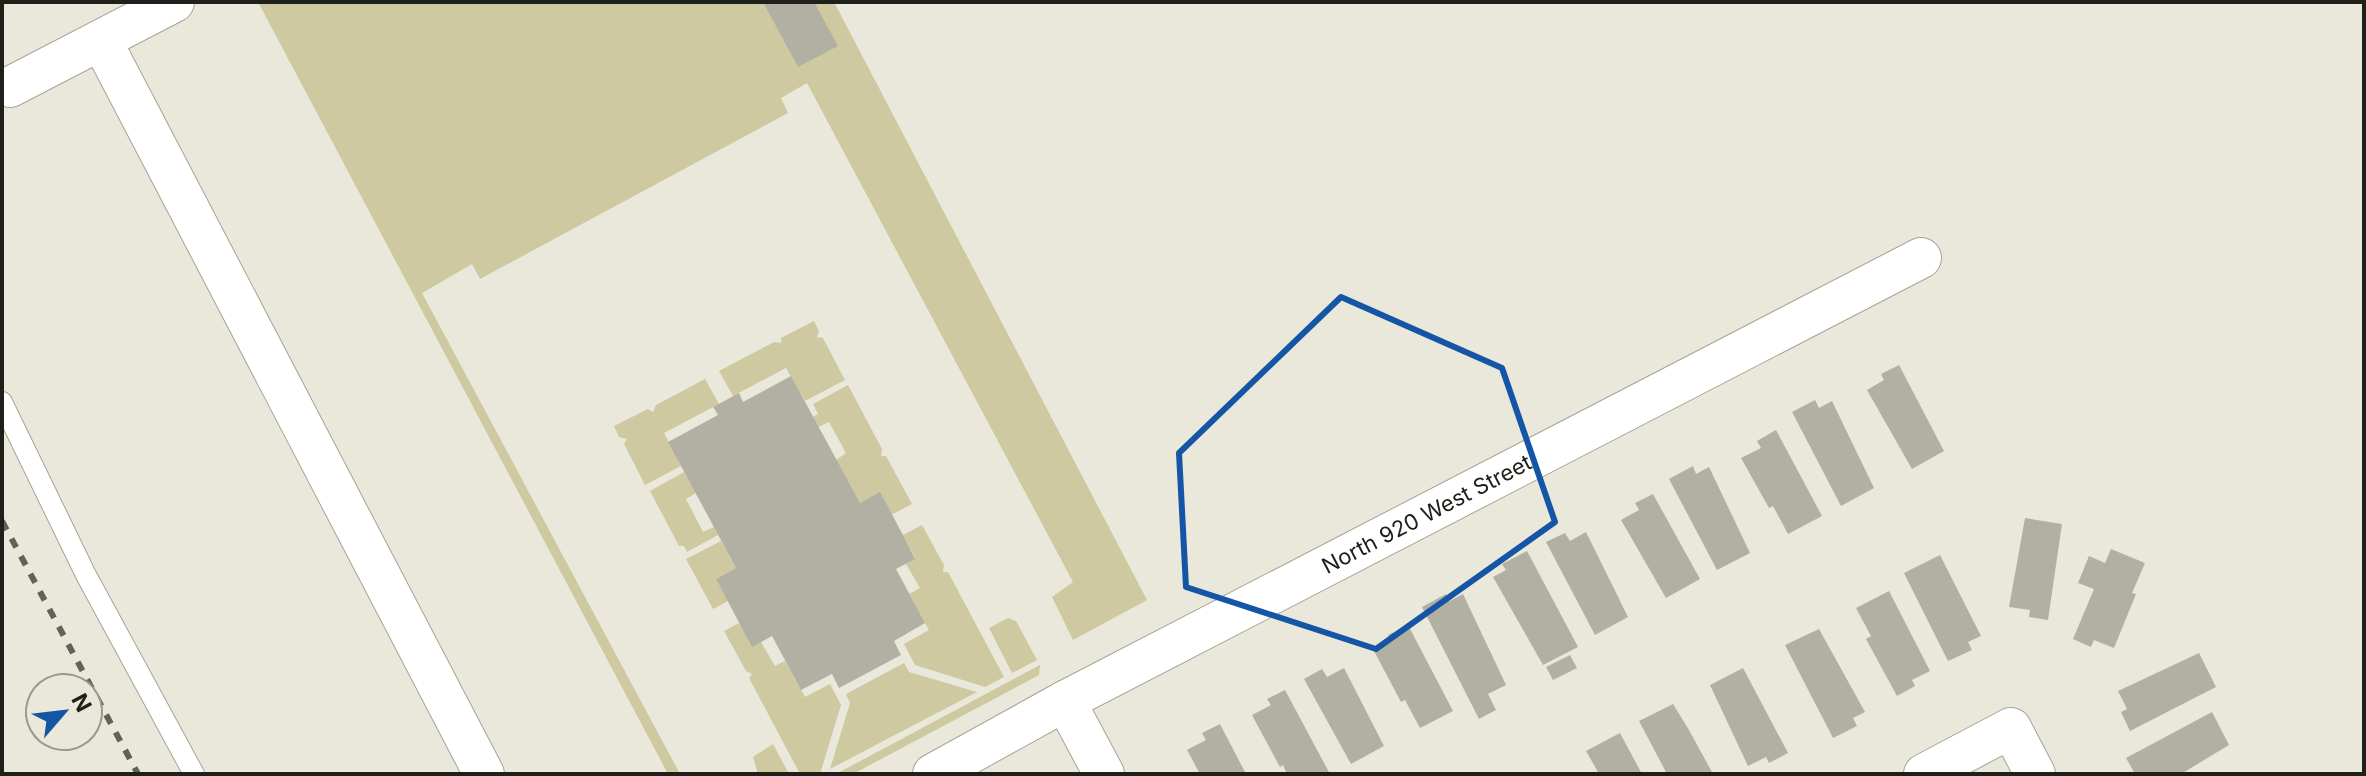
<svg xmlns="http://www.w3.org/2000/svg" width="2366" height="776" font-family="Inter,sans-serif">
	<rect width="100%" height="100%" fill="#eae8da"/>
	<!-- green -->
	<path fill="#cec9a1" d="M 258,2 L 834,2 L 1147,600 L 1073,640 L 1052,597 L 1073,582 L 807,83 L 781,98 L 788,113 L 480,279 L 472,264 L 422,293 L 680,774 L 668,774 Z
		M 814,321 L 819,331 L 817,337 L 823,338 L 845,380 L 805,401 L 786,368 L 733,396 L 719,371 L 774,342 L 781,343 L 781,338 Z
		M 705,379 L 719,404 L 664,433 L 681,466 L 645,485 L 624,444 L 627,439 L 619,437 L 614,426 L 648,409 L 653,412 L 656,405 Z
		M 848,385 L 882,449 L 881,456 L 886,456 L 912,504 L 891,515 L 880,493 L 860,503 L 836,460 L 846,453 L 829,422 L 818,427 L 813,417 L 818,414 L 813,404 Z
		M 684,472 L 696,493 L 686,499 L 703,532 L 714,527 L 718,535 L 687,552 L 684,546 L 679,546 L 650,491 Z
		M 922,525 L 944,565 L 943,572 L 948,572 L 1004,677 L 985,687 L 915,665 L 904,644 L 929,630 L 909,594 L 920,588 L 906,564 L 915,558 L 903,535 Z
		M 721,541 L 736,568 L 716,579 L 728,601 L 713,609 L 686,559 Z
		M 1008,618 L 1016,621 L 1037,660 L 1012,673 L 989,628 Z
		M 739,623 L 761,642 L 775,666 L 785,661 L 805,697 L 830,684 L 841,705 L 820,774 L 800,774 L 749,678 L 752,674 L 746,671 L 724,631 Z
		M 904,663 L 909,672 L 977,692 L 830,769 L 850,703 L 846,694 Z
		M 1040,665 L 1039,675 L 853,774 L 836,774 Z
		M 773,744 L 789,774 L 758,774 L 753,757 Z"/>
	<!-- building -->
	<path fill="#b2b0a2" d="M 763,2 L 814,2 L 838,46 L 798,67 Z
		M 1899,365 L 1944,451 L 1912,469 L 1867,390 L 1884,380 L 1881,374 Z
		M 791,376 L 860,503 L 880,492 L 903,535 L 915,559 L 896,569 L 925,623 L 894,641 L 901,655 L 839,688 L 832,674 L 801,690 L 772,636 L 752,647 L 716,579 L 736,568 L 668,442 L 718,415 L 713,407 L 739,393 L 743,402 Z
		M 1815,400 L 1819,408 L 1832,401 L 1874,488 L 1841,506 L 1792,412 Z
		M 1776,430 L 1822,516 L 1788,534 L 1773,506 L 1769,508 L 1741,458 L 1761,448 L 1757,441 Z
		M 1693,466 L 1696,474 L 1709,467 L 1750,553 L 1717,570 L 1669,479 Z
		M 1653,494 L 1700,579 L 1666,598 L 1621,520 L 1639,510 L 1635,503 Z
		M 2025,518 L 2062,524 L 2048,620 L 2029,617 L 2030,610 L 2009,607 Z
		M 1586,532 L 1628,617 L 1595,635 L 1546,542 L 1565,533 L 1570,541 Z
		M 2111,549 L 2145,563 L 2132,593 L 2136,594 L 2114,648 L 2094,640 L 2091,647 L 2073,639 L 2094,589 L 2078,583 L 2089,556 L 2105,563 Z
		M 1527,551 L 1578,647 L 1543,665 L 1493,577 L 1506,570 L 1502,564 Z
		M 1940,555 L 1981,636 L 1968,642 L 1972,650 L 1948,661 L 1904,573 Z
		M 1889,591 L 1930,671 L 1912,680 L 1915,686 L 1897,696 L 1866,639 L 1871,636 L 1856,608 Z
		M 1446,594 L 1450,601 L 1463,594 L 1506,685 L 1488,694 L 1496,710 L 1479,719 L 1422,607 Z
		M 1408,625 L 1453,711 L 1420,728 L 1405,700 L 1401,702 L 1374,651 L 1392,641 L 1388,635 Z
		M 1819,629 L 1865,712 L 1853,718 L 1857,726 L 1833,738 L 1785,645 Z
		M 2199,653 L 2216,687 L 2130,731 L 2121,712 L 2127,709 L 2118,691 Z
		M 1570,655 L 1577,668 L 1553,680 L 1546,667 Z
		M 1344,668 L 1384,746 L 1351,764 L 1304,679 L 1322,669 L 1327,677 Z
		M 1743,668 L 1788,753 L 1769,763 L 1766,757 L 1748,766 L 1710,685 Z
		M 1285,690 L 1330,774 L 1287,774 L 1283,765 L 1280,767 L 1252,715 L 1271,705 L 1267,699 Z
		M 1673,704 L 1689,730 L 1713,774 L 1667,774 L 1639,721 Z
		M 2212,712 L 2229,745 L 2181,774 L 2135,774 L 2126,758 Z
		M 1220,724 L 1246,774 L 1200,774 L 1187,750 L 1206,740 L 1202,733 Z
		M 1620,733 L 1642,774 L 1599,774 L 1586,751 Z"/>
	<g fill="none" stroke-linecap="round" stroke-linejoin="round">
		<!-- service casing -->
		<g stroke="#a6a496" stroke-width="22">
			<path id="service" d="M 2,402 L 86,575 L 194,774"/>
		</g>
		<!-- minor casing -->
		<g stroke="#a6a496" stroke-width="42">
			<g id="minor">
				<path d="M 101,40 L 484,774"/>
				<path d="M 10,87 L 174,2"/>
				<path d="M 1065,701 L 1104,774"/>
				<path id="s1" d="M 933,774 L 1065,701 L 1921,258"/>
				<path d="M 1924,774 L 2011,728 L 2035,774"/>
			</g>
		</g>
		<!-- service -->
		<use href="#service" stroke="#fff" stroke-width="20"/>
		<!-- minor -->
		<use href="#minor" stroke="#fff" stroke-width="40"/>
		<!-- rail -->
		<path stroke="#626259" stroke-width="6" stroke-dasharray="10 10" stroke-linecap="butt" d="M 2,521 L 138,774"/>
	</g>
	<!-- marked area -->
	<path fill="none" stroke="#1555a5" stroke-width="6" stroke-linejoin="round" d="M 1341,297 L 1502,368 L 1555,522 L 1376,649 L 1186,587 L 1179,453 Z"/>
	<g text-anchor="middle" stroke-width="6" stroke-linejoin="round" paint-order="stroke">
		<!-- street labels -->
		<g font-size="22" fill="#20201a" stroke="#eae8da">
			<text dy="8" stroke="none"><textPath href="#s1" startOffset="558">North 920 West Street</textPath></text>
		</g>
	</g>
	<!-- border -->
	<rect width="2366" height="776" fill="none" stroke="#20201a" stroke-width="8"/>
	<!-- north arrow -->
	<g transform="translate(64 712) rotate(62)"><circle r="38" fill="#eae8da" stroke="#99988d" stroke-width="2"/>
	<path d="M0-6L14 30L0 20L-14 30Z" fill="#1555a5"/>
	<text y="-12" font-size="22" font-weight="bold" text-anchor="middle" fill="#20201a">N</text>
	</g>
</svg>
